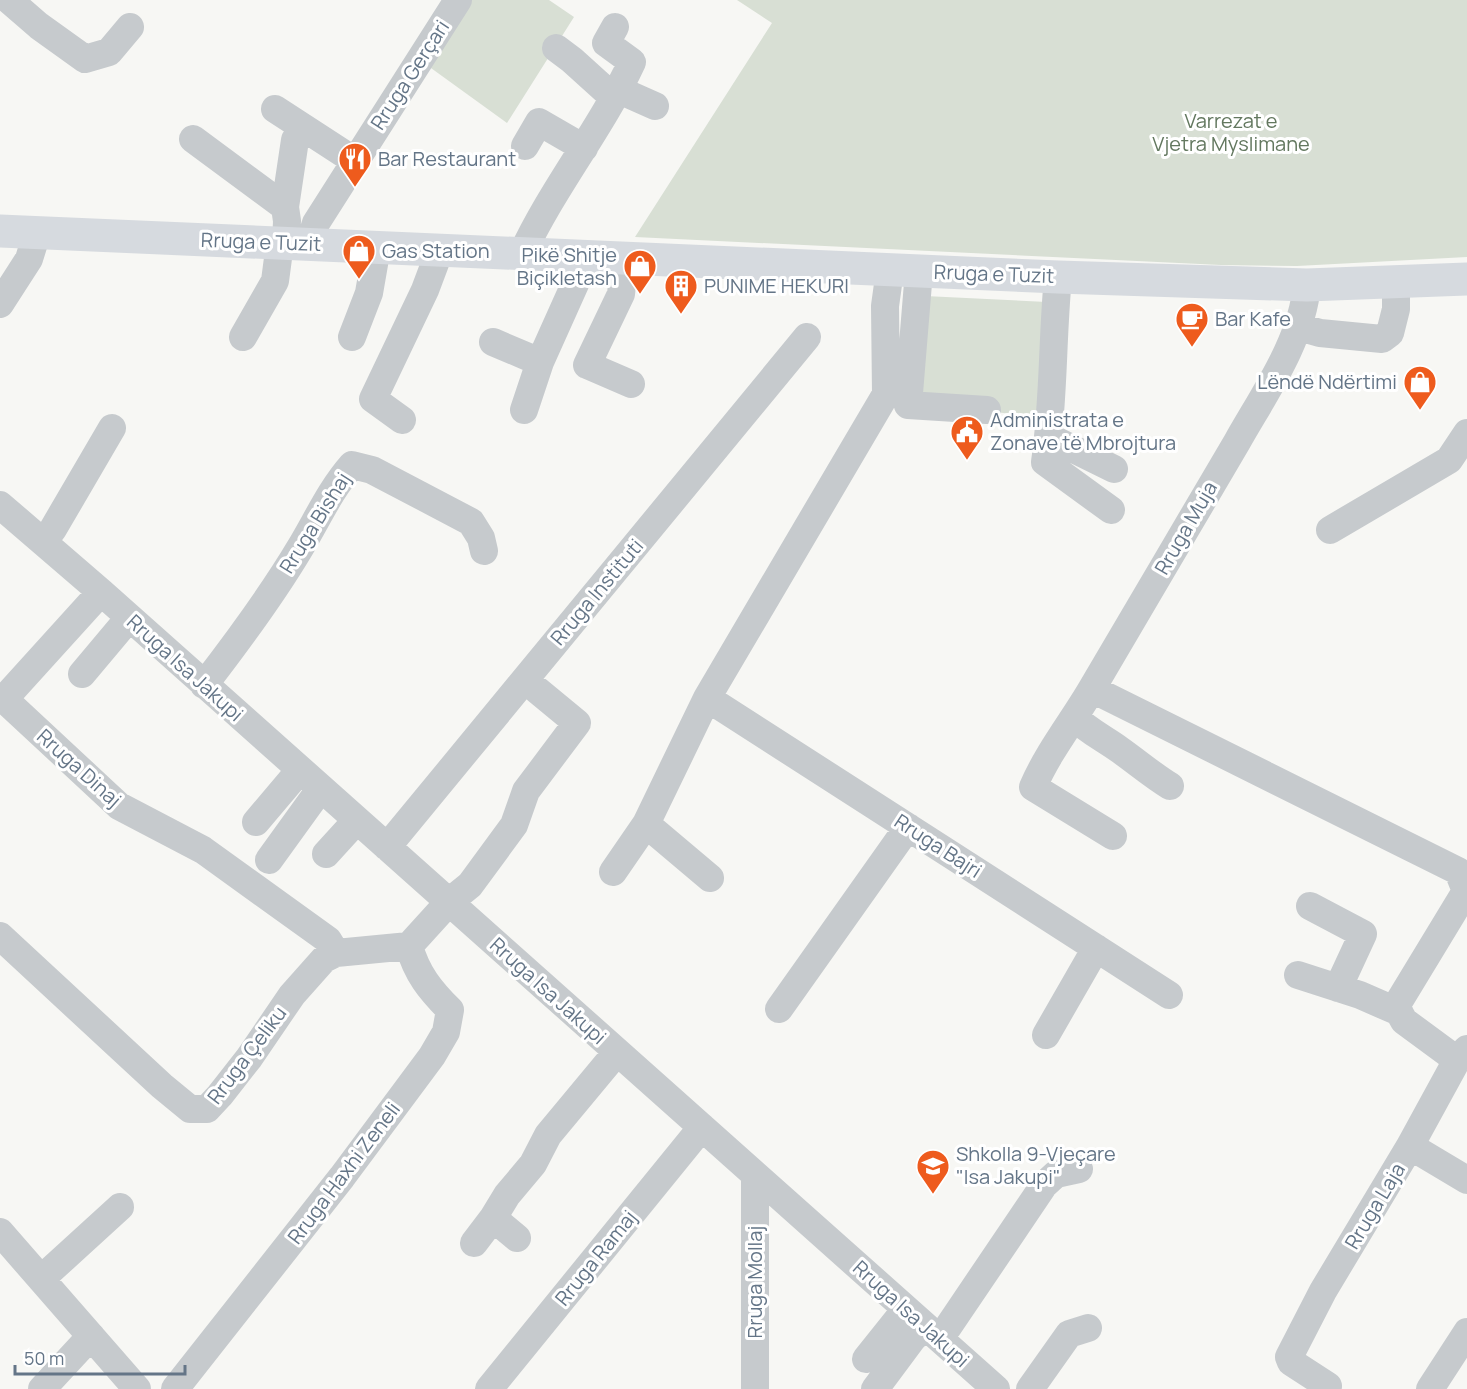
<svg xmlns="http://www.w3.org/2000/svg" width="1467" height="1389" font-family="Manrope,sans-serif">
	<rect width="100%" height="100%" fill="#f7f7f4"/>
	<!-- green -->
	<path fill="#d8dfd4" d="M 466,0 L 549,0 L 574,17 L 507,123 L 424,63 Z
		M 737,0 L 1467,0 L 1467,257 L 1297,266 L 1221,265 L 635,237 L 772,23 Z
		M 925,296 L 1047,302 L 1045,418 L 995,412 L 996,399 L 919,397 Z"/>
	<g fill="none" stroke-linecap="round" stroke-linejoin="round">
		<!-- minor -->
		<path stroke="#c6cacd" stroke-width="28" d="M 9,0 L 39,26 L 85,59 L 109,52 L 130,27
			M 556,48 L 572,60 L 614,98
			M 619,90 L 655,106
			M 275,109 L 355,161
			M 193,139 L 285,207 L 287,221 L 286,244
			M 525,146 L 539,122 L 584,148
			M 285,207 L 295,140
			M 309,245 L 316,223 L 458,0
			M 522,254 C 553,187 601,129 632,62 L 606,43 L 615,27
			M 625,258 L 621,294 L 587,365 L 631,384
			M 919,271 L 908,405 L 987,410
			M 1058,277 C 1052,339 1054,401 1045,462 L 1111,510
			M 0,304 L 29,259 L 37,233
			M 1299,327 L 1320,333 L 1382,339 L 1390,333 L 1396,309 L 1396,282
			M 243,337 L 275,281 L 280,243
			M 352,337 L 369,293 L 377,247
			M 493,342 L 540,362 L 575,284 L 578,256
			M 524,410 L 540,362
			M 402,420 L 373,399 L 425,290 L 440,250
			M 1049,437 L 1114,469
			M 0,505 L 101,592 L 996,1389
			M 1330,530 L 1449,460 L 1467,433
			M 43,542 L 53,529 L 112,428
			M 101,592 L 4,699 L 119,806 L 203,850 L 328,940 L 336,953
			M 82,674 L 129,618
			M 204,685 C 238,641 272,595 300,548 C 317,520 330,490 352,465 L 372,470 L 471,522 L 481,538 L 484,551
			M 1092,689 L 1458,871 L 1466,891 L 1398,1003 L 1399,1012 L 1404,1021 L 1457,1060
			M 707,698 L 1169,995
			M 1074,717 C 1088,731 1105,739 1120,750 C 1137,762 1152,775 1170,786
			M 256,822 L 300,770
			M 646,824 L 710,878
			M 1113,836 L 1033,787 C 1049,750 1074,720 1094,685 C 1142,604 1189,523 1237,442 C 1264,394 1302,341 1307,285
			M 387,847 L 807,337
			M 326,854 L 357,820
			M 269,860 L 321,788
			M 613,872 L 646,824 L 707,698 L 886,394 L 885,306 L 890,270
			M 1310,906 L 1363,934 L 1338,988
			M 0,936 L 162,1086 L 190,1109 L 207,1109 L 220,1095 L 249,1058 L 292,995 L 324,959 L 336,953 L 409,946 L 449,902 L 470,885 L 514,825 L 526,791 L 577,723 L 537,690
			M 1298,975 L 1360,995 L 1399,1012
			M 779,1009 L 908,827
			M 1046,1035 L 1096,948
			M 1410,1146 L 1457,1060 L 1467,1049
			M 493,1218 L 517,1238
			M 0,1232 L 137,1389
			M 474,1243 L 493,1218 L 507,1195 L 533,1164 L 548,1135 L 617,1052
			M 41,1279 L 120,1207
			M 939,1338 L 948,1327 L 1044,1185 L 1056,1174 L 1079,1169
			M 866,1359 L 906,1309
			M 1328,1386 L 1291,1362 L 1289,1357 L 1323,1291 L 1410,1146 L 1467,1180
			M 42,1389 L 91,1336
			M 175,1389 L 342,1177 L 432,1056 L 446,1032 L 450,1010 C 430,990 417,974 409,946
			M 489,1389 L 702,1127
			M 755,1389 L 755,1175
			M 875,1389 L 913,1338 L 925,1326
			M 1030,1389 L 1069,1334 L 1088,1328
			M 1430,1389 L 1467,1332"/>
		<!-- major -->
		<path stroke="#d6dadf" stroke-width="33" d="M 0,231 L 1058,277 L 1307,285 L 1467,279"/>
	</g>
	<!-- icons -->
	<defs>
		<g id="restaurant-pin" transform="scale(1.725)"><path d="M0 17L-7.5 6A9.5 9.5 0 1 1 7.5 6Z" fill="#ee5b1d" stroke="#fff"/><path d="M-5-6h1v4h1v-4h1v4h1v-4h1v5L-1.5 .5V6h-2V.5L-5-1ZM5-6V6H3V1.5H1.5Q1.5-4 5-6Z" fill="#fff"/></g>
		<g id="shop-pin" transform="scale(1.725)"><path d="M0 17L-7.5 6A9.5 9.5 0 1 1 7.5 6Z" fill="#ee5b1d" stroke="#fff"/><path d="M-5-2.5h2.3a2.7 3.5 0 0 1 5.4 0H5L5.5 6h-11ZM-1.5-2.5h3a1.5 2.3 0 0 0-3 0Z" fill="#fff"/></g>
		<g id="building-pin" transform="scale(1.725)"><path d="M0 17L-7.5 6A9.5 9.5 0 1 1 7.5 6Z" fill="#ee5b1d" stroke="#fff"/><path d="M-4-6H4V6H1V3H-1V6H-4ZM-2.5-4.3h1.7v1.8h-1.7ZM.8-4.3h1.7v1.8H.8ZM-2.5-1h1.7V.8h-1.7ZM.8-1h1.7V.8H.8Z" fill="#fff"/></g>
		<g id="cafe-pin" transform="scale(1.725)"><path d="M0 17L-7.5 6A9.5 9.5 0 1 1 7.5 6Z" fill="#ee5b1d" stroke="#fff"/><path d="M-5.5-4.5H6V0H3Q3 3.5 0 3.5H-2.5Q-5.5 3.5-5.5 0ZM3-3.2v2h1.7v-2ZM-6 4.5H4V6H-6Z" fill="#fff"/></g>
		<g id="civic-pin" transform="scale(1.725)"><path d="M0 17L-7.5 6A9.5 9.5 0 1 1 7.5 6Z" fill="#ee5b1d" stroke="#fff"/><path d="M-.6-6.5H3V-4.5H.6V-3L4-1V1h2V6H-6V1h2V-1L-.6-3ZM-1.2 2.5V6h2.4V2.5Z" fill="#fff"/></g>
		<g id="school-pin" transform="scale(1.725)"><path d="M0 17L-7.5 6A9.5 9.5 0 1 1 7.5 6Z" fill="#ee5b1d" stroke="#fff"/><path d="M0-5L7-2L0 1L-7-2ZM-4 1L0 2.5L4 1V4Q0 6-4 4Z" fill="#fff"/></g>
	</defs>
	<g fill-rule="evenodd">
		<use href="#restaurant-pin" x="355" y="159"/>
		<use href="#shop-pin" x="359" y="251"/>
		<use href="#shop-pin" x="640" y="266"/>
		<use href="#building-pin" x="681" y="286"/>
		<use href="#cafe-pin" x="1192" y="319"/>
		<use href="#shop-pin" x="1420" y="382"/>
		<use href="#civic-pin" x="967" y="432"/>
		<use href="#school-pin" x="933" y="1166"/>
	</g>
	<g text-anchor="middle" stroke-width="6" stroke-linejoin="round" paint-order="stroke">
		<!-- street labels -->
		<g font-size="20" fill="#647587" stroke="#fff">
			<text transform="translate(410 75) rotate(-57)" y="7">Rruga Gerçari</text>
			<text transform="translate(261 242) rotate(2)" y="7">Rruga e Tuzit</text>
			<text transform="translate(994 274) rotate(2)" y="7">Rruga e Tuzit</text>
			<text transform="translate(315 523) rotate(-58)" y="7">Rruga Bishaj</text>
			<text transform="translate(1186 528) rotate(-60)" y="7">Rruga Muja</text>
			<text transform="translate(597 592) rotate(-50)" y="7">Rruga Instituti</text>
			<text transform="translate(185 668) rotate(42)" y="7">Rruga Isa Jakupi</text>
			<text transform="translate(79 768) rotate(42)" y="7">Rruga Dinaj</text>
			<text transform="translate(938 846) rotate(33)" y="7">Rruga Bajri</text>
			<text transform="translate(548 991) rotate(42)" y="7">Rruga Isa Jakupi</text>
			<text transform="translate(247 1055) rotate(-53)" y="7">Rruga Çeliku</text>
			<text transform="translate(344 1173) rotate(-53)" y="7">Rruga Haxhi Zeneli</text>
			<text transform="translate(1375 1206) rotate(-59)" y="7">Rruga Laja</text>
			<text transform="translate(596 1258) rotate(-51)" y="7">Rruga Ramaj</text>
			<text transform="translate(755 1282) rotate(-90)" y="7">Rruga Mollaj</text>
			<text transform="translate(911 1314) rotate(42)" y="7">Rruga Isa Jakupi</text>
		</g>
		<!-- park labels -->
		<g font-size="20" fill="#63785f" stroke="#fff">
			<text x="1231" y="128">Varrezat e<tspan x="1231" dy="23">Vjetra Myslimane</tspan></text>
		</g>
		<!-- poi labels -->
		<g font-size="20" fill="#647587" stroke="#fff" text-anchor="start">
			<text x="378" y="166">Bar Restaurant</text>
			<text x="382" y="258">Gas Station</text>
			<text x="617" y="262" text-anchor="end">Pikë Shitje<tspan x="617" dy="23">Biçikletash</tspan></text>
			<text x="704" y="293">PUNIME HEKURI</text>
			<text x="1215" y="326">Bar Kafe</text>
			<text x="1397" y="389" text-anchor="end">Lëndë Ndërtimi</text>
			<text x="990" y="427">Administrata e<tspan x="990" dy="23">Zonave të Mbrojtura</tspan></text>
			<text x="956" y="1161">Shkolla 9-Vjeçare<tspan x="956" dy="23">"Isa Jakupi"</tspan></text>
		</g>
	</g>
	<!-- scale -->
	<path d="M15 1365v9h170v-9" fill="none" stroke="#647587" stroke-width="3"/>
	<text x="24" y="1365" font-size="18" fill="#647587" stroke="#ffffff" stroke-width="4.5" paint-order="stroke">50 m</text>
</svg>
